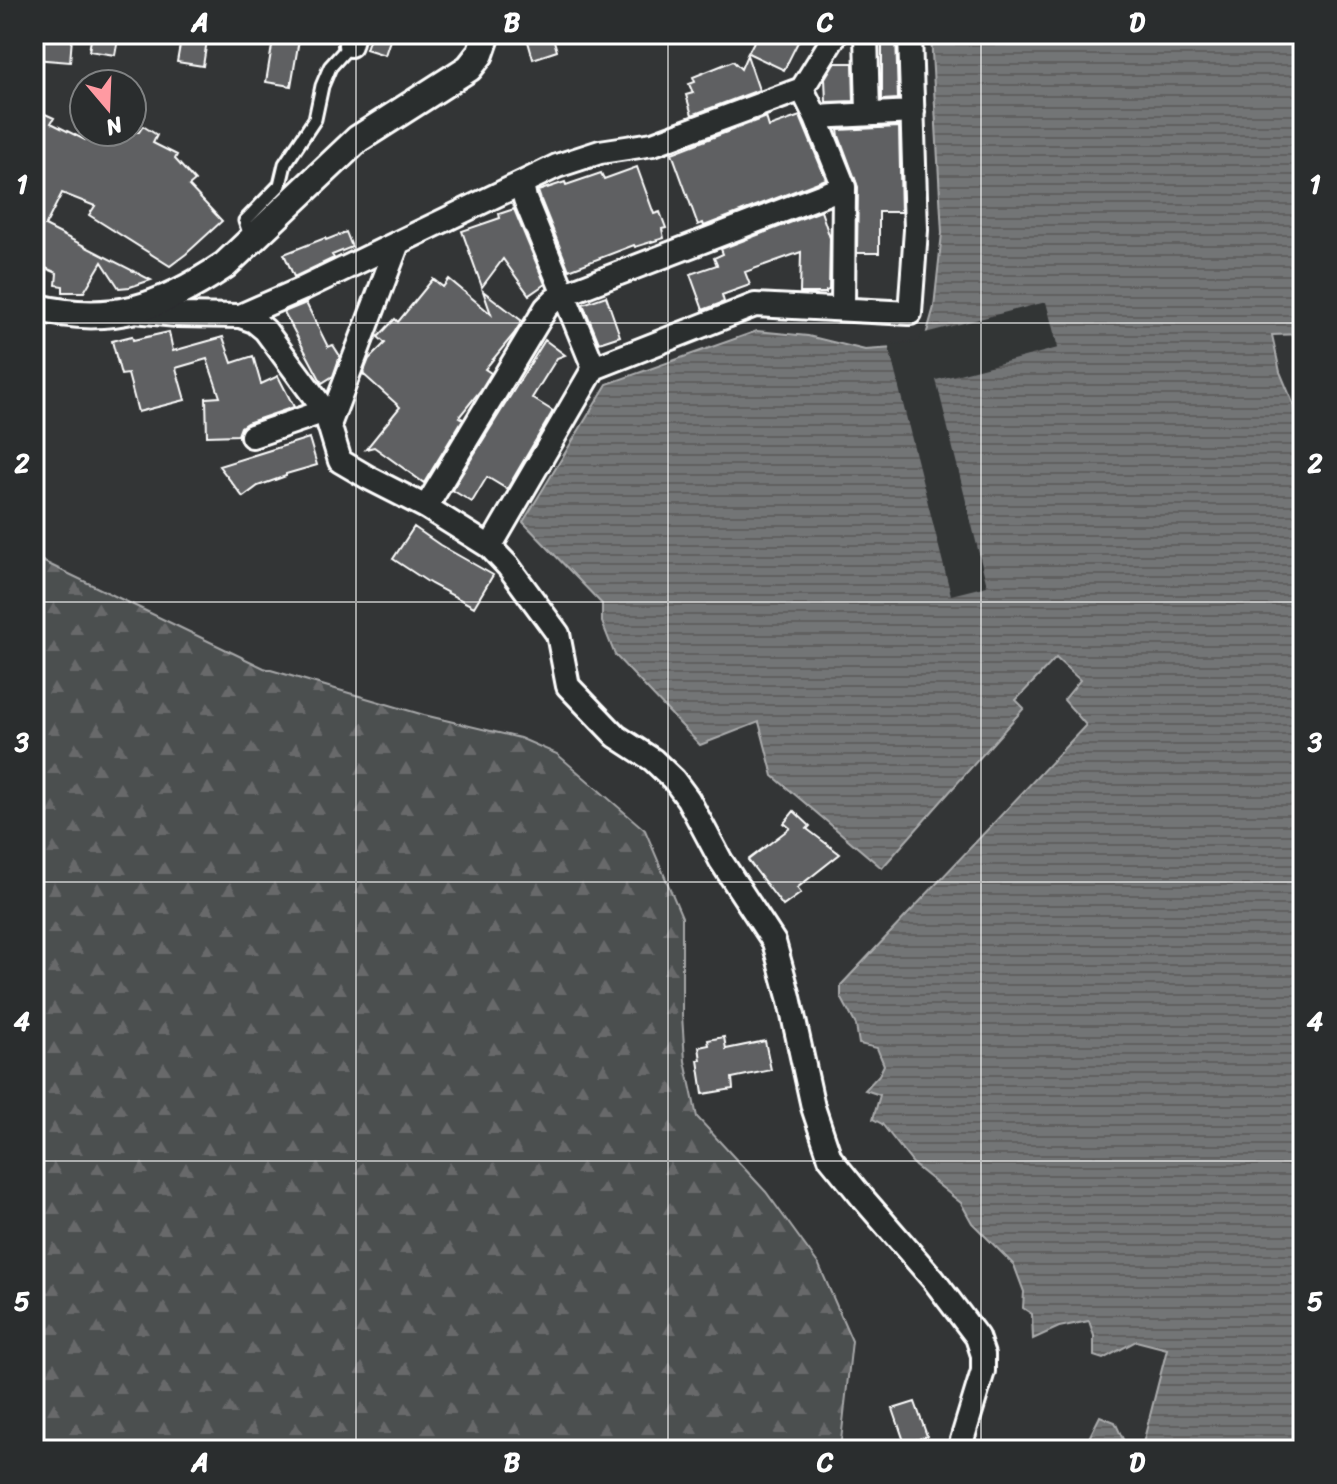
<svg xmlns="http://www.w3.org/2000/svg" width="1337" height="1484" font-family="Sriracha,sans-serif">
	<defs>
		<pattern id="forest-firs" width="22" height="20" patternUnits="userSpaceOnUse" patternTransform="scale(2)"><rect width="22" height="20" fill="#4c4f50"/><path d="M5 1l3.5 6h-7zM16 11l3.5 6h-7z" fill="#67696a"/></pattern>
		<pattern id="water-rules" width="6" height="5" patternUnits="userSpaceOnUse" patternTransform="scale(2)"><rect width="6" height="5" fill="#737576"/><path d="M0 2.5h6" fill="none" stroke="#606061"/></pattern>
	</defs>
	<rect width="100%" height="100%" fill="#333536"/>
	<filter id="ink" filterUnits="userSpaceOnUse"><feTurbulence type="fractalNoise" baseFrequency=".0125" numOctaves="2"/><feDisplacementMap in="SourceGraphic" scale="16" xChannelSelector="R" yChannelSelector="G"/><feConvolveMatrix kernelMatrix="1 2 1 2 8 2 1 2 1" color-interpolation-filters="sRGB"/></filter>
	<g filter="url(#ink)">
		<!-- forest -->
		<path fill="url(#forest-firs)" stroke="#a6a7a8" stroke-width="2" d="M 34,557 L 264,668 L 424,715 L 520,738 L 557,754 L 645,830 L 682,917 L 682,1015 L 685,1061 L 697,1117 L 766,1192 L 819,1265 L 852,1341 L 840,1450 L 34,1450 Z"/>
		<!-- water -->
		<path fill="url(#water-rules)" stroke="#abacad" stroke-width="2" d="M 931,34 L 1303,34 L 1303,334 L 1272,335 L 1280,372 L 1301,422 L 1303,435 L 1303,1450 C 1287,1450 1278,1443 1262,1450 L 1083,1450 L 1100,1416 L 1115,1422 L 1127,1448 L 1142,1447 L 1167,1349 L 1136,1341 L 1103,1359 L 1094,1356 L 1094,1336 L 1089,1321 L 1059,1327 L 1033,1339 L 1032,1314 L 1023,1308 L 1024,1292 L 1014,1265 L 972,1223 L 961,1203 L 915,1166 L 882,1124 L 873,1119 L 880,1095 L 865,1090 L 879,1075 L 884,1065 L 877,1048 L 859,1044 L 856,1025 L 841,997 L 841,985 L 1086,725 L 1064,700 L 1080,680 L 1056,658 L 1016,700 L 1024,708 L 882,868 L 773,776 L 759,722 L 700,745 L 615,655 L 602,622 L 602,604 L 523,522 L 607,384 L 757,331 L 808,336 L 865,350 L 923,346 L 934,307 L 942,233 Z"/>
		<!-- pier -->
		<path fill="#333536" d="M 1046,302 L 1058,348 L 936,380 L 987,586 L 951,595 L 888,344 L 920,342 L 923,329 L 925,333 Z"/>
		<!-- building -->
		<path fill="#5f6162" stroke="#fff" stroke-width="2" d="M 92,34 L 119,34 L 115,55 L 89,51 Z
			M 182,34 L 208,34 L 203,66 L 177,62 Z
			M 274,34 L 300,34 L 291,86 L 266,82 Z
			M 371,34 L 392,34 L 385,55 L 366,49 Z
			M 538,34 L 552,34 L 557,51 L 533,59 L 527,38 Z
			M 758,34 L 802,34 L 784,70 L 748,53 Z
			M 882,34 L 896,34 L 898,99 L 882,100 Z
			M 34,35 L 72,38 L 70,62 L 34,59 Z
			M 747,55 L 759,90 L 692,115 L 686,95 L 693,93 L 689,84 L 695,82 L 693,77 L 733,61 L 741,69 Z
			M 834,63 L 853,63 L 854,101 L 826,102 L 825,78 Z
			M 34,109 L 54,118 L 51,123 L 85,140 L 89,132 L 139,132 L 143,126 L 157,135 L 153,143 L 177,155 L 175,159 L 195,181 L 189,186 L 222,221 L 186,254 L 170,266 L 89,215 L 95,206 L 62,193 L 45,226 L 151,280 L 130,287 L 119,288 L 102,262 L 84,292 L 63,292 L 63,286 L 56,285 L 57,273 L 34,263 Z
			M 800,116 L 826,179 L 704,226 L 703,223 L 698,225 L 672,153 L 766,117 L 769,127 Z
			M 899,127 L 901,212 L 879,212 L 879,253 L 857,253 L 858,187 L 839,136 L 838,130 Z
			M 637,167 L 654,214 L 660,212 L 666,228 L 662,229 L 664,238 L 635,247 L 634,245 L 569,270 L 541,200 L 538,191 L 565,182 L 566,185 L 601,173 L 604,179 Z
			M 514,209 L 545,284 L 529,295 L 503,259 L 482,287 L 462,231 L 500,218 L 499,214 Z
			M 821,211 L 830,238 L 829,290 L 826,291 L 826,293 L 800,293 L 801,252 L 745,272 L 750,285 L 722,295 L 724,302 L 703,310 L 690,274 L 717,265 L 714,258 L 723,254 L 721,249 Z
			M 346,232 L 352,247 L 332,255 L 334,258 L 294,277 L 284,254 L 325,238 L 326,240 Z
			M 433,279 L 443,287 L 449,279 L 491,314 L 483,291 L 522,321 L 514,334 L 485,369 L 491,373 L 480,391 L 459,417 L 463,419 L 424,483 L 374,447 L 366,449 L 400,407 L 363,374 L 369,359 L 385,343 L 378,337 L 395,319 L 398,322 Z
			M 606,296 L 620,336 L 599,343 L 583,304 Z
			M 306,303 L 328,347 L 333,345 L 340,356 L 333,376 L 322,383 L 284,312 Z
			M 169,332 L 173,351 L 223,337 L 232,363 L 253,356 L 261,384 L 278,376 L 294,407 L 247,423 L 241,427 L 238,435 L 207,436 L 206,398 L 220,397 L 207,359 L 176,368 L 185,400 L 138,412 L 128,374 L 121,375 L 112,341 L 132,336 L 133,340 Z
			M 545,340 L 565,355 L 557,358 L 532,398 L 553,411 L 507,489 L 487,477 L 472,502 L 452,490 Z
			M 309,438 L 317,465 L 286,474 L 286,476 L 258,486 L 243,497 L 219,466 Z
			M 414,527 L 440,545 L 493,575 L 474,607 L 431,584 L 393,559 Z
			M 794,811 L 810,826 L 807,829 L 840,854 L 797,888 L 801,893 L 783,906 L 748,860 L 790,828 L 784,823 Z
			M 724,1037 L 726,1049 L 765,1041 L 771,1070 L 732,1078 L 733,1089 L 703,1094 L 698,1060 L 701,1060 L 699,1047 L 709,1045 L 708,1040 Z
			M 915,1402 L 927,1436 L 905,1444 L 893,1409 Z"/>
		<g fill="none" stroke-linecap="round" stroke-linejoin="round">
			<!-- service casing -->
			<g stroke="#fff" stroke-width="17">
				<path id="service" d="M 251,239 L 245,221 L 280,185 L 285,164 L 315,119 L 322,86 L 330,67 L 350,45"/>
			</g>
			<!-- minor casing -->
			<g stroke="#fff" stroke-width="28">
				<path id="minor" d="M 866,34 L 868,113
					M 350,45 L 353,34
					M 802,89 L 816,117 L 844,187 L 843,308
					M 816,117 L 913,112
					M 522,183 L 525,199 L 594,368
					M 134,311 L 177,315 L 240,316 L 254,321 L 265,330 L 325,411 L 340,461 L 369,478 L 426,507 L 490,547 L 508,566 L 558,634 L 568,686 L 616,736 L 653,760 L 674,780 L 688,799 L 721,861 L 774,942 L 789,997 L 813,1107 L 830,1158 L 861,1196 L 933,1279 L 977,1337 L 983,1355 L 983,1371 L 959,1450
					M 240,316 L 302,289 L 557,166 L 600,152 L 653,144 L 802,89 L 836,34
					M 329,425 L 398,243
					M 252,436 L 325,411
					M 426,507 L 546,308 L 554,300 L 565,294 L 844,187
					M 490,547 L 594,368 L 755,305 L 910,313 L 916,230 L 910,34"/>
			</g>
			<!-- tertiary casing -->
			<g stroke="#fff" stroke-width="32">
				<path id="tertiary" d="M 34,307 C 111,326 161,308 225,265 L 358,139 L 469,68 L 480,54 L 487,34"/>
			</g>
			<!-- service -->
			<use href="#service" stroke="#2a2d2e" stroke-width="11"/>
			<!-- minor -->
			<use href="#minor" stroke="#2a2d2e" stroke-width="22"/>
			<!-- tertiary -->
			<use href="#tertiary" stroke="#2a2d2e" stroke-width="26"/>
		</g>
	</g>
	<!-- grid -->
	<path fill="none" stroke="#fff" stroke-width="2" stroke-opacity="0.55" d="M 356,34 L 356,1450M 668,34 L 668,1450M 981,34 L 981,1450M 34,323 L 1303,323M 34,602 L 1303,602M 34,882 L 1303,882M 34,1161 L 1303,1161"/>
	<!-- margin -->
	<rect width="1337" height="1484" fill="none" stroke="#2a2d2e" stroke-width="88"/>
	<!-- north arrow -->
	<g transform="translate(108 108) rotate(161)"><circle r="38" fill="#2a2d2e" stroke="#7f8182" stroke-width="2"/>
	<path d="M0-6L14 30L0 20L-14 30Z" fill="#ff9aa2"/>
	<text y="-12" font-size="22" font-weight="bold" text-anchor="middle" fill="#ffffff">N</text>
	</g>
	<rect x="44" y="44" width="1249" height="1396" fill="none" stroke="#fff" stroke-width="3"/>
	<g font-size="26" text-anchor="middle" font-weight="bold" fill="#fff">
		<text x="200" y="31">A</text>
		<text x="512" y="31">B</text>
		<text x="825" y="31">C</text>
		<text x="1137" y="31">D</text>
		<text x="22" y="193">1</text>
		<text x="1315" y="193">1</text>
		<text x="22" y="472">2</text>
		<text x="1315" y="472">2</text>
		<text x="22" y="751">3</text>
		<text x="1315" y="751">3</text>
		<text x="22" y="1030">4</text>
		<text x="1315" y="1030">4</text>
		<text x="22" y="1310">5</text>
		<text x="1315" y="1310">5</text>
		<text x="200" y="1471">A</text>
		<text x="512" y="1471">B</text>
		<text x="825" y="1471">C</text>
		<text x="1137" y="1471">D</text>
	</g>
</svg>
